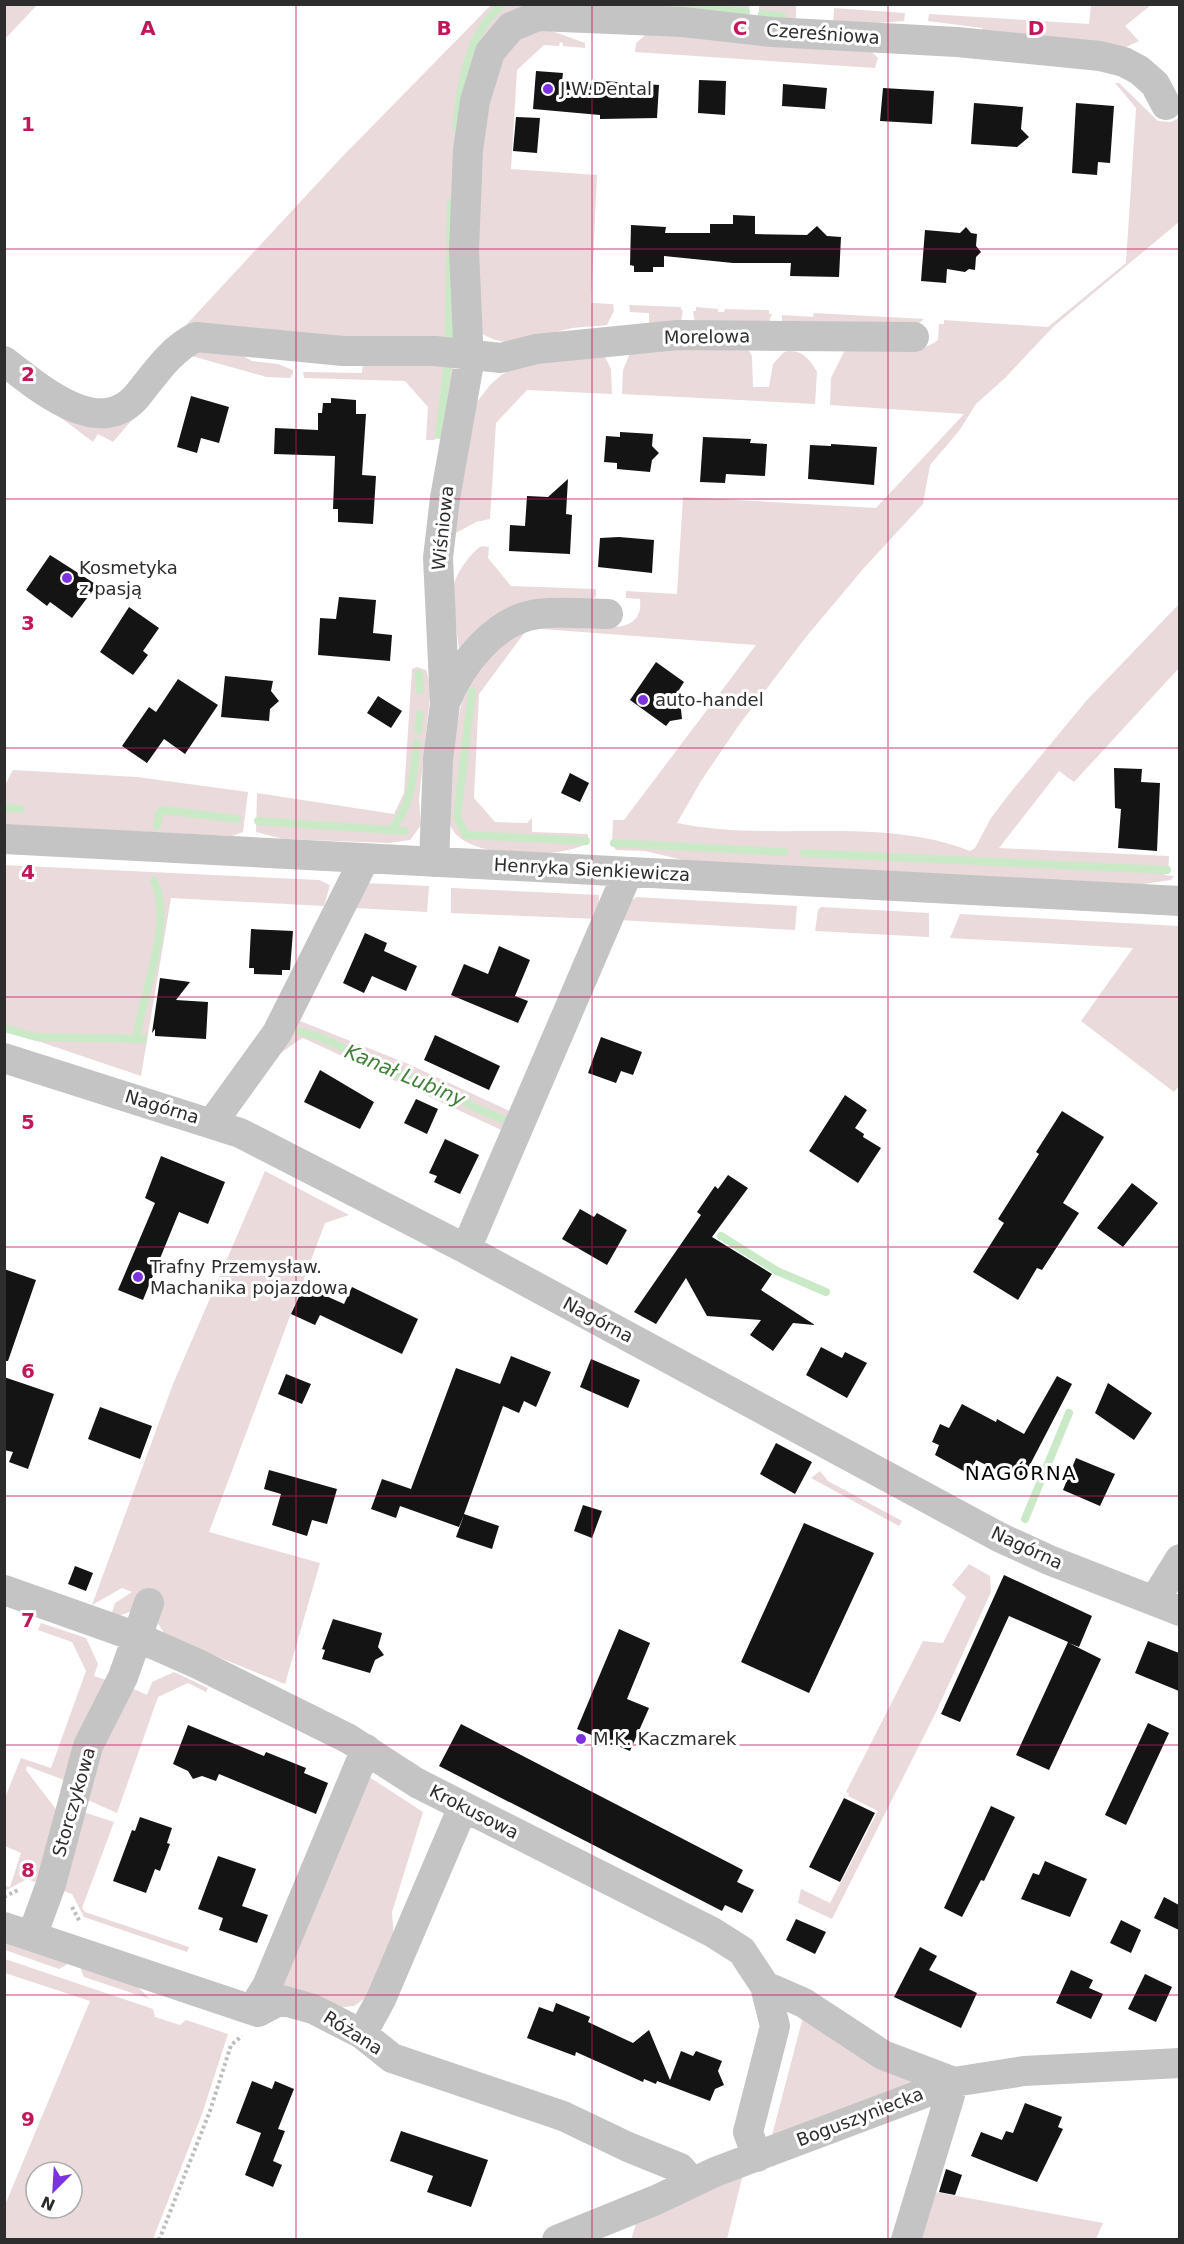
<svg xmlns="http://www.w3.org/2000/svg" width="1184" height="2244" font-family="'DejaVu Sans',sans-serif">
	<rect width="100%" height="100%" fill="#fff"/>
	<!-- green -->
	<path fill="#eadadb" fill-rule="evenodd" d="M 5,4 L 37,5 L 5,39 L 4,5 Z
		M 750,4 L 748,15 L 608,5 Z
		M 491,5 L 536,5 L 499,24 L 457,340 L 174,338 L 340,159 Z
		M 759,5 L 796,6 L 796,18 L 759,19 Z
		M 1091,5 L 1151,5 L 1125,26 L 1139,41 L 1124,48 L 982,37 L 982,28 L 928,21 L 929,14 L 1089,24 Z
		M 834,8 L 905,13 L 904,21 L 833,26 Z
		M 546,29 L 585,43 L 585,48 L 563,46 L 563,43 L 560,42 L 559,46 L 544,45 L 517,70 L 511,169 L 597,175 L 591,303 L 613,304 L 614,311 L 607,325 C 593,327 578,326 564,330 C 532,338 512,352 481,333 L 475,151 L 507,44 Z
		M 648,33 L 870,50 L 878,58 L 875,68 L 635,52 L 636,43 Z
		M 1115,83 L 1119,83 L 1158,121 L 1171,122 L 1179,118 L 1179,222 L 1054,326 L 1005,378 L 976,404 L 959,431 L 930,465 L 923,504 L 863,569 L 806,637 L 739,725 L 701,781 L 677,823 C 772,843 879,815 970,851 L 975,848 L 991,818 L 1010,793 L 1087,700 L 1179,604 L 1179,668 L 1074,782 L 1059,771 L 999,848 L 1169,856 L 1168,872 L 1164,875 L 1174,876 L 1171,880 L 1137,885 L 687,861 L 645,851 L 616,850 L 612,844 L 613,820 L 624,820 L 756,645 L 528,628 L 479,694 L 474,798 L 495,822 L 527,823 L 532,818 L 532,832 L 588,834 L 588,843 C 562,859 470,860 452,829 C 440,810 460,694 471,672 C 479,655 501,633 519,625 C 529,620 544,618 555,619 C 579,621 645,645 640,599 L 626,598 L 626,591 L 677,594 L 683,497 L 876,508 L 964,414 L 830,405 L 831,378 L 844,352 C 873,336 912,361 938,340 L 939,324 L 944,324 L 944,320 L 1048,327 L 1126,263 L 1136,108 Z
		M 629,305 L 681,307 L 681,310 L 683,310 L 681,321 L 649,323 L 649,313 L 630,312 Z
		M 696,307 L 718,309 L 718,312 L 724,312 L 725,309 L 769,310 L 769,314 L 772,314 L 768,324 L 695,324 L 693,311 L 696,311 Z
		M 814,313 L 924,319 L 917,325 L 782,325 L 782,315 L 813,317 Z
		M 189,349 L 232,350 L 252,361 L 278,364 L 293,370 L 293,373 L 290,378 L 267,377 L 188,355 L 113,442 L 98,434 L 93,442 L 40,402 L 84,420 Z
		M 748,349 L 752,356 L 753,387 L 769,387 L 773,364 L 784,352 C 800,348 809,358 817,372 L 815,404 L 622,394 L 623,370 L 630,353 L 640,350 Z
		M 604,355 L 611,369 L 612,394 L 527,390 L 496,423 L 490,519 L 476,522 L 454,534 L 458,498 L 477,402 L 490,385 L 500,376 L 522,363 Z
		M 367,359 L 454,367 L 442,435 L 434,440 L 426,440 L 428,407 L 405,381 L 304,378 L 303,372 L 362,373 L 363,362 Z
		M 482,546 L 489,547 L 488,558 L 511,586 L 596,589 L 596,597 L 460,651 C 457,642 453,592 454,584 C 457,572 472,551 482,546 Z
		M 417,667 L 426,670 L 431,687 L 419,800 L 421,825 L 410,840 L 389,843 L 283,839 L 256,832 L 257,793 L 394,814 L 404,793 L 412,669 Z
		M 13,770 L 137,777 L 248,792 L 243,832 L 232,836 L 5,825 L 4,787 Z
		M 4,865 L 319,880 L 330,885 L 324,906 L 171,898 L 141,1076 L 5,1030 Z
		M 364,883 L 429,886 L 427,912 L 355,908 L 300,1021 L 406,1063 L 518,1115 L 510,1134 L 303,1038 C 292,1043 283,1054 273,1056 Z
		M 451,888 L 599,895 L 598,919 L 451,913 Z
		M 636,897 L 797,906 L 795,930 L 619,920 L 629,903 Z
		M 821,907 L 929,913 L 929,937 L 815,931 L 818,910 Z
		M 960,914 L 1179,926 L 1180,1085 L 1174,1092 L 1081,1021 L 1133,948 L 950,938 Z
		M 265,1171 L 349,1215 L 325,1223 L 209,1532 L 320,1563 L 285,1684 L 166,1636 L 155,1619 L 135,1610 L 110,1619 L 115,1603 L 132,1592 L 122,1588 L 92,1605 L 173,1384 Z
		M 820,1471 L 828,1481 L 902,1521 L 899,1526 L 811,1478 Z
		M 969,1564 L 990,1576 L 991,1592 L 936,1712 L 832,1919 L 798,1903 L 801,1889 L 830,1903 L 878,1811 L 848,1796 L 849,1793 L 846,1792 L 923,1641 L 943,1643 L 966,1597 L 952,1585 Z
		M 41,1623 L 86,1638 L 98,1664 L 94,1676 L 112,1682 L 64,1780 L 27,1766 L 26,1770 L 58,1812 L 41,1884 L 27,1879 L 5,1891 L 5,1886 L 10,1887 L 21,1853 L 5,1846 L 4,1800 L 21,1758 L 51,1768 L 86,1671 L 72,1642 L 38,1630 Z
		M 174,1672 L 208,1688 L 206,1692 L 188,1683 L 158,1697 L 117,1813 L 88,1800 L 101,1734 L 127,1686 L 147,1695 L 152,1682 Z
		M 363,1773 L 423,1812 L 392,1912 L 394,1939 L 371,1994 L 354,2006 L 336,2008 L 280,1995 L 277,1981 Z
		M 77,1810 L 114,1822 L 82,1908 L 85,1912 L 189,1947 L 187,1952 L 84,1917 L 72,1894 L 59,1889 Z
		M 5,1939 L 68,1960 L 66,1965 L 59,1969 L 5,1950 Z
		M 5,1959 L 153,2009 L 155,2017 L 180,2025 L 186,2020 L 228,2034 L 202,2114 L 153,2239 L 5,2239 L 5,2205 L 90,2001 L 5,1973 ZM 36,2172 L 72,2172 L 72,2208 L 36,2208 Z
		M 82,1965 L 137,1986 L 150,1999 L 84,1977 L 81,1970 Z
		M 803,2017 L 923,2078 L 771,2139 Z
		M 744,2170 L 727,2239 L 631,2240 L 637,2220 Z
		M 930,2191 L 1103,2223 L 1096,2239 L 914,2240 Z"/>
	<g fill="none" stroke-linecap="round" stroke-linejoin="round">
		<!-- stream -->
		<path stroke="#caeac7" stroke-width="8" d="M 672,4 L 746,12
			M 762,14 L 782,16
			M 456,128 C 461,85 467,33 503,4
			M 449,338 L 451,203
			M 439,435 L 448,362
			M 419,674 L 420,690
			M 472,692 L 457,817 L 466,835 L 586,841
			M 418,730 L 420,714
			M 4,808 L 21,809
			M 258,821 L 405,831
			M 157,826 L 159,814 L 162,810 L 237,819
			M 391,830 C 413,804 413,775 417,743
			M 614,843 L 784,852
			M 804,853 L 1167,870
			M 4,1028 L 36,1037 L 143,1039
			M 297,1031 L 322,1038 L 399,1074 L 435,1085 L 476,1108 L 510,1122
			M 136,1040 C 142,994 174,922 154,881
			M 721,1236 L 777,1271 L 826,1292
			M 1025,1519 L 1069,1413"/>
	</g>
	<!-- building -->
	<path fill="#141414" d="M 536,71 L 563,73 L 562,81 L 603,84 L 603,81 L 659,85 L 657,118 L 600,119 L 600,115 L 533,109 Z
		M 699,80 L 726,81 L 725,115 L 698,113 Z
		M 783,84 L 827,88 L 825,109 L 782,106 Z
		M 883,88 L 934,91 L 932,124 L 880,121 Z
		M 974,103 L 1023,107 L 1021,129 L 1029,137 L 1017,147 L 971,144 Z
		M 1076,103 L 1114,106 L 1110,163 L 1098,162 L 1097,175 L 1072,173 Z
		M 516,117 L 540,118 L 537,153 L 513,151 Z
		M 733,215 L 755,216 L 755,234 L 807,235 L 817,226 L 827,236 L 841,237 L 839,277 L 790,276 L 791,263 L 733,263 L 664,256 L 664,267 L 653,267 L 653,272 L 634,272 L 634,266 L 630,265 L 631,225 L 666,227 L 665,233 L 710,233 L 710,224 L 733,224 Z
		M 966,227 L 971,233 L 977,234 L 976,246 L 981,252 L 976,257 L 975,270 L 969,269 L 965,272 L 947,269 L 946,283 L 921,281 L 925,230 L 960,233 Z
		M 191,396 L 229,407 L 219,443 L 201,438 L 197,453 L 177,447 Z
		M 331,398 L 356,400 L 356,414 L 366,414 L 362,475 L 376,476 L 373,524 L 338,522 L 338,509 L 333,509 L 335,456 L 274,454 L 275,428 L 318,430 L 318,413 L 322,413 L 323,403 L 331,403 Z
		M 620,432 L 653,434 L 652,446 L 659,453 L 652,460 L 650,472 L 617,469 L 617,463 L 604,462 L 606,436 L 620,437 Z
		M 703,437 L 751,439 L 750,443 L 767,444 L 765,476 L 726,474 L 725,483 L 700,482 Z
		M 831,444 L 877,447 L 874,485 L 808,479 L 810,445 L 831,446 Z
		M 568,479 L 566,514 L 572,515 L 570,554 L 509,551 L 510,525 L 525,526 L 527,496 L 548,497 Z
		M 619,537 L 654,540 L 652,573 L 598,567 L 600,538 Z
		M 50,555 L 97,585 L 72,618 L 50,602 L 47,606 L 26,590 Z
		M 339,597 L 376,600 L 373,633 L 392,635 L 390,661 L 318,655 L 320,618 L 336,619 Z
		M 129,607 L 159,628 L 143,651 L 148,655 L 133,675 L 100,652 Z
		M 656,662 L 684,682 L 675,696 L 680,700 L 682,719 L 670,721 L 666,726 L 630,700 Z
		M 225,676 L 273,681 L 271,691 L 279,701 L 270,709 L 269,721 L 221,717 Z
		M 178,679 L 218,705 L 185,754 L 164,739 L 147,763 L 122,746 L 149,707 L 156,712 Z
		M 378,696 L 402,711 L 391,728 L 367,713 Z
		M 1114,768 L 1142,769 L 1141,782 L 1160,783 L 1157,851 L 1118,848 L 1121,809 L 1115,808 Z
		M 570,773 L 589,783 L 580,802 L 561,793 Z
		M 251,929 L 293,931 L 290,970 L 282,970 L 282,975 L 254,974 L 254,968 L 249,968 Z
		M 365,933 L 387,943 L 384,951 L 417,966 L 406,991 L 372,976 L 364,993 L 343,983 Z
		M 499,946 L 530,960 L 515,996 L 528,1001 L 518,1023 L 451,995 L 464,964 L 488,974 Z
		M 160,978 L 190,982 L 176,1000 L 208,1002 L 206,1039 L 155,1036 L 155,1029 L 152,1033 Z
		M 435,1035 L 500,1066 L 489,1090 L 424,1060 Z
		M 601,1037 L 642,1052 L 633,1075 L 621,1071 L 616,1083 L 588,1073 Z
		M 320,1070 L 374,1102 L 360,1129 L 304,1102 Z
		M 845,1095 L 867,1110 L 855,1128 L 864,1134 L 863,1137 L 881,1148 L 858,1183 L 809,1151 Z
		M 416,1099 L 438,1109 L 427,1134 L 404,1123 Z
		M 1062,1111 L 1104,1137 L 1063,1203 L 1079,1213 L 1042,1270 L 1037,1268 L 1018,1300 L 973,1272 L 1004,1223 L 998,1219 L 1039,1154 L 1036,1152 Z
		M 445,1139 L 479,1155 L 460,1194 L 434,1182 L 437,1176 L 429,1173 Z
		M 161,1156 L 225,1182 L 208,1224 L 179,1212 L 143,1300 L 118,1290 L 155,1203 L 145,1198 Z
		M 728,1175 L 748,1188 L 712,1237 L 772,1274 L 761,1290 L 815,1325 L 793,1323 L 773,1351 L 750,1335 L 761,1320 L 707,1316 L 686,1278 L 656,1324 L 634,1312 L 701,1215 L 697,1212 L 715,1186 L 718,1189 Z
		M 1132,1183 L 1158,1203 L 1123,1247 L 1097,1228 Z
		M 580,1209 L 594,1217 L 597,1213 L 627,1230 L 607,1265 L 562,1239 Z
		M 4,1269 L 36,1280 L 8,1361 L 4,1361 Z
		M 304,1286 L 344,1304 L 352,1287 L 418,1319 L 402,1354 L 320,1315 L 315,1325 L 291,1314 Z
		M 821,1347 L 842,1358 L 845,1352 L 867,1363 L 847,1398 L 806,1375 Z
		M 511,1356 L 551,1372 L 536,1407 L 524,1401 L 519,1413 L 503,1406 L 464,1514 L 499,1526 L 492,1549 L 456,1537 L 464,1515 L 459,1527 L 400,1506 L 396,1518 L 371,1509 L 382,1479 L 411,1489 L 456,1368 L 500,1384 Z
		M 591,1359 L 640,1380 L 628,1408 L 580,1387 Z
		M 286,1374 L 311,1384 L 302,1404 L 278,1394 Z
		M 1057,1376 L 1072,1384 L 1021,1482 L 976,1460 L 969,1474 L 935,1455 L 939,1445 L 932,1442 L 940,1424 L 949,1428 L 962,1404 L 996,1422 L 997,1419 L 1024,1434 Z
		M 4,1377 L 54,1394 L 28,1469 L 9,1462 L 13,1452 L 4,1450 Z
		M 1108,1383 L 1152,1413 L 1134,1440 L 1095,1413 Z
		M 100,1407 L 152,1426 L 140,1459 L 88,1439 Z
		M 776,1443 L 812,1462 L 795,1494 L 760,1474 Z
		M 1076,1458 L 1115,1474 L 1100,1506 L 1063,1490 Z
		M 269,1470 L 337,1489 L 327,1524 L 312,1520 L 307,1536 L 272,1525 L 281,1494 L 264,1489 Z
		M 583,1505 L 602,1511 L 592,1538 L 574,1531 Z
		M 804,1523 L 874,1553 L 809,1693 L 741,1662 Z
		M 75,1566 L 93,1573 L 86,1591 L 68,1584 Z
		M 1004,1575 L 1092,1616 L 1079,1647 L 1069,1643 L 1101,1659 L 1049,1770 L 1016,1755 L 1068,1642 L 1009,1616 L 960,1722 L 941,1714 Z
		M 333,1619 L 382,1633 L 378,1647 L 384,1655 L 375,1660 L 370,1673 L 322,1659 L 325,1650 L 322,1649 Z
		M 619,1629 L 650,1643 L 627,1699 L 649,1708 L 630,1751 L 577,1729 Z
		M 1148,1641 L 1179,1653 L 1179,1691 L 1135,1673 Z
		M 1148,1723 L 1169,1733 L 1126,1825 L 1105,1815 Z
		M 461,1724 L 743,1870 L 737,1882 L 754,1890 L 742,1913 L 725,1905 L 722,1911 L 439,1766 Z
		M 188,1725 L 264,1756 L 266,1752 L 306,1768 L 304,1773 L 328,1783 L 316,1814 L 219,1774 L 216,1781 L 202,1776 L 193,1779 L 188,1771 L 173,1764 Z
		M 844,1798 L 875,1813 L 840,1882 L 809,1867 Z
		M 991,1806 L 1015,1817 L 984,1881 L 981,1880 L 962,1917 L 944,1908 Z
		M 140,1817 L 172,1828 L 167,1843 L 170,1844 L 160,1871 L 155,1869 L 146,1893 L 113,1881 L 132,1830 L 135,1831 Z
		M 218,1856 L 256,1869 L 242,1906 L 268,1915 L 257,1943 L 219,1930 L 223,1918 L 198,1909 Z
		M 1045,1861 L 1087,1879 L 1070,1917 L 1021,1899 L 1033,1873 L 1039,1875 Z
		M 1164,1897 L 1179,1905 L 1179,1930 L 1154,1918 Z
		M 796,1919 L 826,1932 L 815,1954 L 786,1940 Z
		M 1121,1920 L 1141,1930 L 1131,1953 L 1110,1943 Z
		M 920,1947 L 937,1956 L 929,1970 L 977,1993 L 961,2028 L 894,1997 Z
		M 1071,1970 L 1093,1980 L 1089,1988 L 1103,1994 L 1091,2019 L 1056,2003 Z
		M 1145,1974 L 1172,1987 L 1156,2022 L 1128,2009 Z
		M 556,2003 L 590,2017 L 588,2022 L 633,2043 L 649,2030 L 670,2080 L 681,2051 L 693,2056 L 696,2051 L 722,2061 L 718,2071 L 724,2085 L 715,2089 L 710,2101 L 657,2081 L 656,2084 L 644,2079 L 643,2082 L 576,2052 L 575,2056 L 527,2038 L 539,2007 L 553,2012 Z
		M 252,2081 L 272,2089 L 275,2081 L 294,2089 L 278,2129 L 285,2131 L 273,2161 L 282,2165 L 273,2187 L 245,2175 L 261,2133 L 236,2123 Z
		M 1025,2103 L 1062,2117 L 1058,2127 L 1063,2129 L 1037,2182 L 971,2156 L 981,2132 L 1002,2140 L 1006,2131 L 1013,2133 Z
		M 401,2131 L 488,2160 L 471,2207 L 427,2192 L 433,2176 L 390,2161 Z
		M 946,2169 L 962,2175 L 955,2195 L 939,2192 Z"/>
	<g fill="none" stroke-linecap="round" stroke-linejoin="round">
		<!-- path -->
		<path stroke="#bdbdbd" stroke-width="4" stroke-dasharray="3 3" stroke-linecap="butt" d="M 4,1897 L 20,1889
			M 72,1907 L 80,1922
			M 159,2240 L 210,2111 L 231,2045 L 242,2036"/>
		<!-- minor -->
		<path stroke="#c4c4c4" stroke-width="30" d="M 4,361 C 38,387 99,441 137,396 C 155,374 170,350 196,337 L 343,351 L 435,351 L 501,358 L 536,349 L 678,335 L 914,337
			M 445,703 C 460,665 495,619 538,614 C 561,611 585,614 608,614
			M 4,839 L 1180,901
			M 434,862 L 438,759 L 445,704 L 438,558 L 445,498 L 469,363 L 464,250 L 468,150 L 475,101 L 490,52 L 511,27 L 538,16 L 683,22 L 772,32 L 957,42 L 1100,56 L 1124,62 L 1139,70 L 1155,84 L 1166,105
			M 4,1058 L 240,1133 L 466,1249 L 999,1537 L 1049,1560 L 1180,1611
			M 212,1123 L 277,1033 L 365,858
			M 466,1249 L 628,872
			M 4,1590 L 137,1637 L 198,1664 L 349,1739 L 417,1783 L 712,1932 L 742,1951 L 765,1986 L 775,2026 L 748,2132 L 757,2157
			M 1154,1601 L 1180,1559
			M 4,1927 L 252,2010 L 258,2012 L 281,2000 L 313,2009 L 362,2034 L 392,2058 L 563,2116 L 628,2147 L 680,2168 L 692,2182
			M 32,1936 L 51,1884 L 88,1746 L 123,1677 L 149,1603
			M 765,1986 L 804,2003 L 883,2055 L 954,2082 L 906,2240
			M 252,2010 L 267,1986 L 366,1749
			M 362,2034 L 381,1999 L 463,1807
			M 557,2240 L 656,2200 L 715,2172 L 954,2082 L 1024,2071 L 1180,2063"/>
	</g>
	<!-- grid -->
	<path fill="none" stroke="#c2185b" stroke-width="1.5" stroke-opacity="0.55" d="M 296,4 L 296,2240M 592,4 L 592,2240M 888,4 L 888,2240M 4,249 L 1180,249M 4,499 L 1180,499M 4,748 L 1180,748M 4,997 L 1180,997M 4,1247 L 1180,1247M 4,1496 L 1180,1496M 4,1745 L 1180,1745M 4,1995 L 1180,1995"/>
	<!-- markers -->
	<g fill="#7d32e0" stroke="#fff" stroke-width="2">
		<circle cx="548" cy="89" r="6"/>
		<circle cx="67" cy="578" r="6"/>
		<circle cx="643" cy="700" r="6"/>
		<circle cx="138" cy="1277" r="6"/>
		<circle cx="581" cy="1739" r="6"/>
	</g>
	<g text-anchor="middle" stroke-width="6" stroke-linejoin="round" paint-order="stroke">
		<!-- street labels -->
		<g font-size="18" fill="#2d2d2d" stroke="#fff">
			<text transform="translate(823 34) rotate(4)" y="6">Czereśniowa</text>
			<text transform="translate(707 337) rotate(-1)" y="6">Morelowa</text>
			<text transform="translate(443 528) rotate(-84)" y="6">Wiśniowa</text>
			<text transform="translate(592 870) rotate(3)" y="6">Henryka Sienkiewicza</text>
			<text transform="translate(162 1107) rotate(17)" y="6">Nagórna</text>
			<text transform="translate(598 1320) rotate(28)" y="6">Nagórna</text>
			<text transform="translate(1027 1548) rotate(25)" y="6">Nagórna</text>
			<text transform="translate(74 1802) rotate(-74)" y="6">Storczykowa</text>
			<text transform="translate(474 1812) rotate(27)" y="6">Krokusowa</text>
			<text transform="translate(353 2033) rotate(32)" y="6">Różana</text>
			<text transform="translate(860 2117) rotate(-21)" y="6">Boguszyniecka</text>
		</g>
		<!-- poi labels -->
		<g font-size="18" fill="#2d2d2d" stroke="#fff" text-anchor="start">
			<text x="560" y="95">J.W.Dental</text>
			<text x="79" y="574">Kosmetyka<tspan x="79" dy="21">z pasją</tspan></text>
			<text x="655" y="706">auto-handel</text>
			<text x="150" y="1273">Trafny Przemysław.<tspan x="150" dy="21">Machanika pojazdowa</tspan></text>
			<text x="593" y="1745">M.K. Kaczmarek</text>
		</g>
		<!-- water labels -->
		<g font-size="20" font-style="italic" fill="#418039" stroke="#fff">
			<text transform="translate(405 1075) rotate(23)" y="7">Kanał Lubiny</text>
		</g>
		<!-- neighbourhood labels -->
		<g font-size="20" letter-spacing="1.5" fill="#000" stroke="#fff">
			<text x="1021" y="1480">NAGÓRNA</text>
		</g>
	</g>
	<g font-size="20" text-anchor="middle" font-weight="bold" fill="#c2185b" stroke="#fff" stroke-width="6" stroke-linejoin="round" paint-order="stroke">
		<text x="148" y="35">A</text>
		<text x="444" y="35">B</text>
		<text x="740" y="35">C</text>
		<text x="1036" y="35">D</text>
		<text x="28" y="131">1</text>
		<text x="28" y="381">2</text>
		<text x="28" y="630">3</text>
		<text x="28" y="879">4</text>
		<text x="28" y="1129">5</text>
		<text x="28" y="1378">6</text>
		<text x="28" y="1627">7</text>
		<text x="28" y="1877">8</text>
		<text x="28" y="2126">9</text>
	</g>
	<!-- border -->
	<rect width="1184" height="2244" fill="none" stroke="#2d2d2d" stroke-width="12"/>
	<!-- north arrow -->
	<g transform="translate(54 2190) rotate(204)"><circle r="28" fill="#ffffff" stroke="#ababab" stroke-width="1.5"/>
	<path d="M0-4.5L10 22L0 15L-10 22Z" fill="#7d32e0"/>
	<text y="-9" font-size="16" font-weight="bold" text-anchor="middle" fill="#2d2d2d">N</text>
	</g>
</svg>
